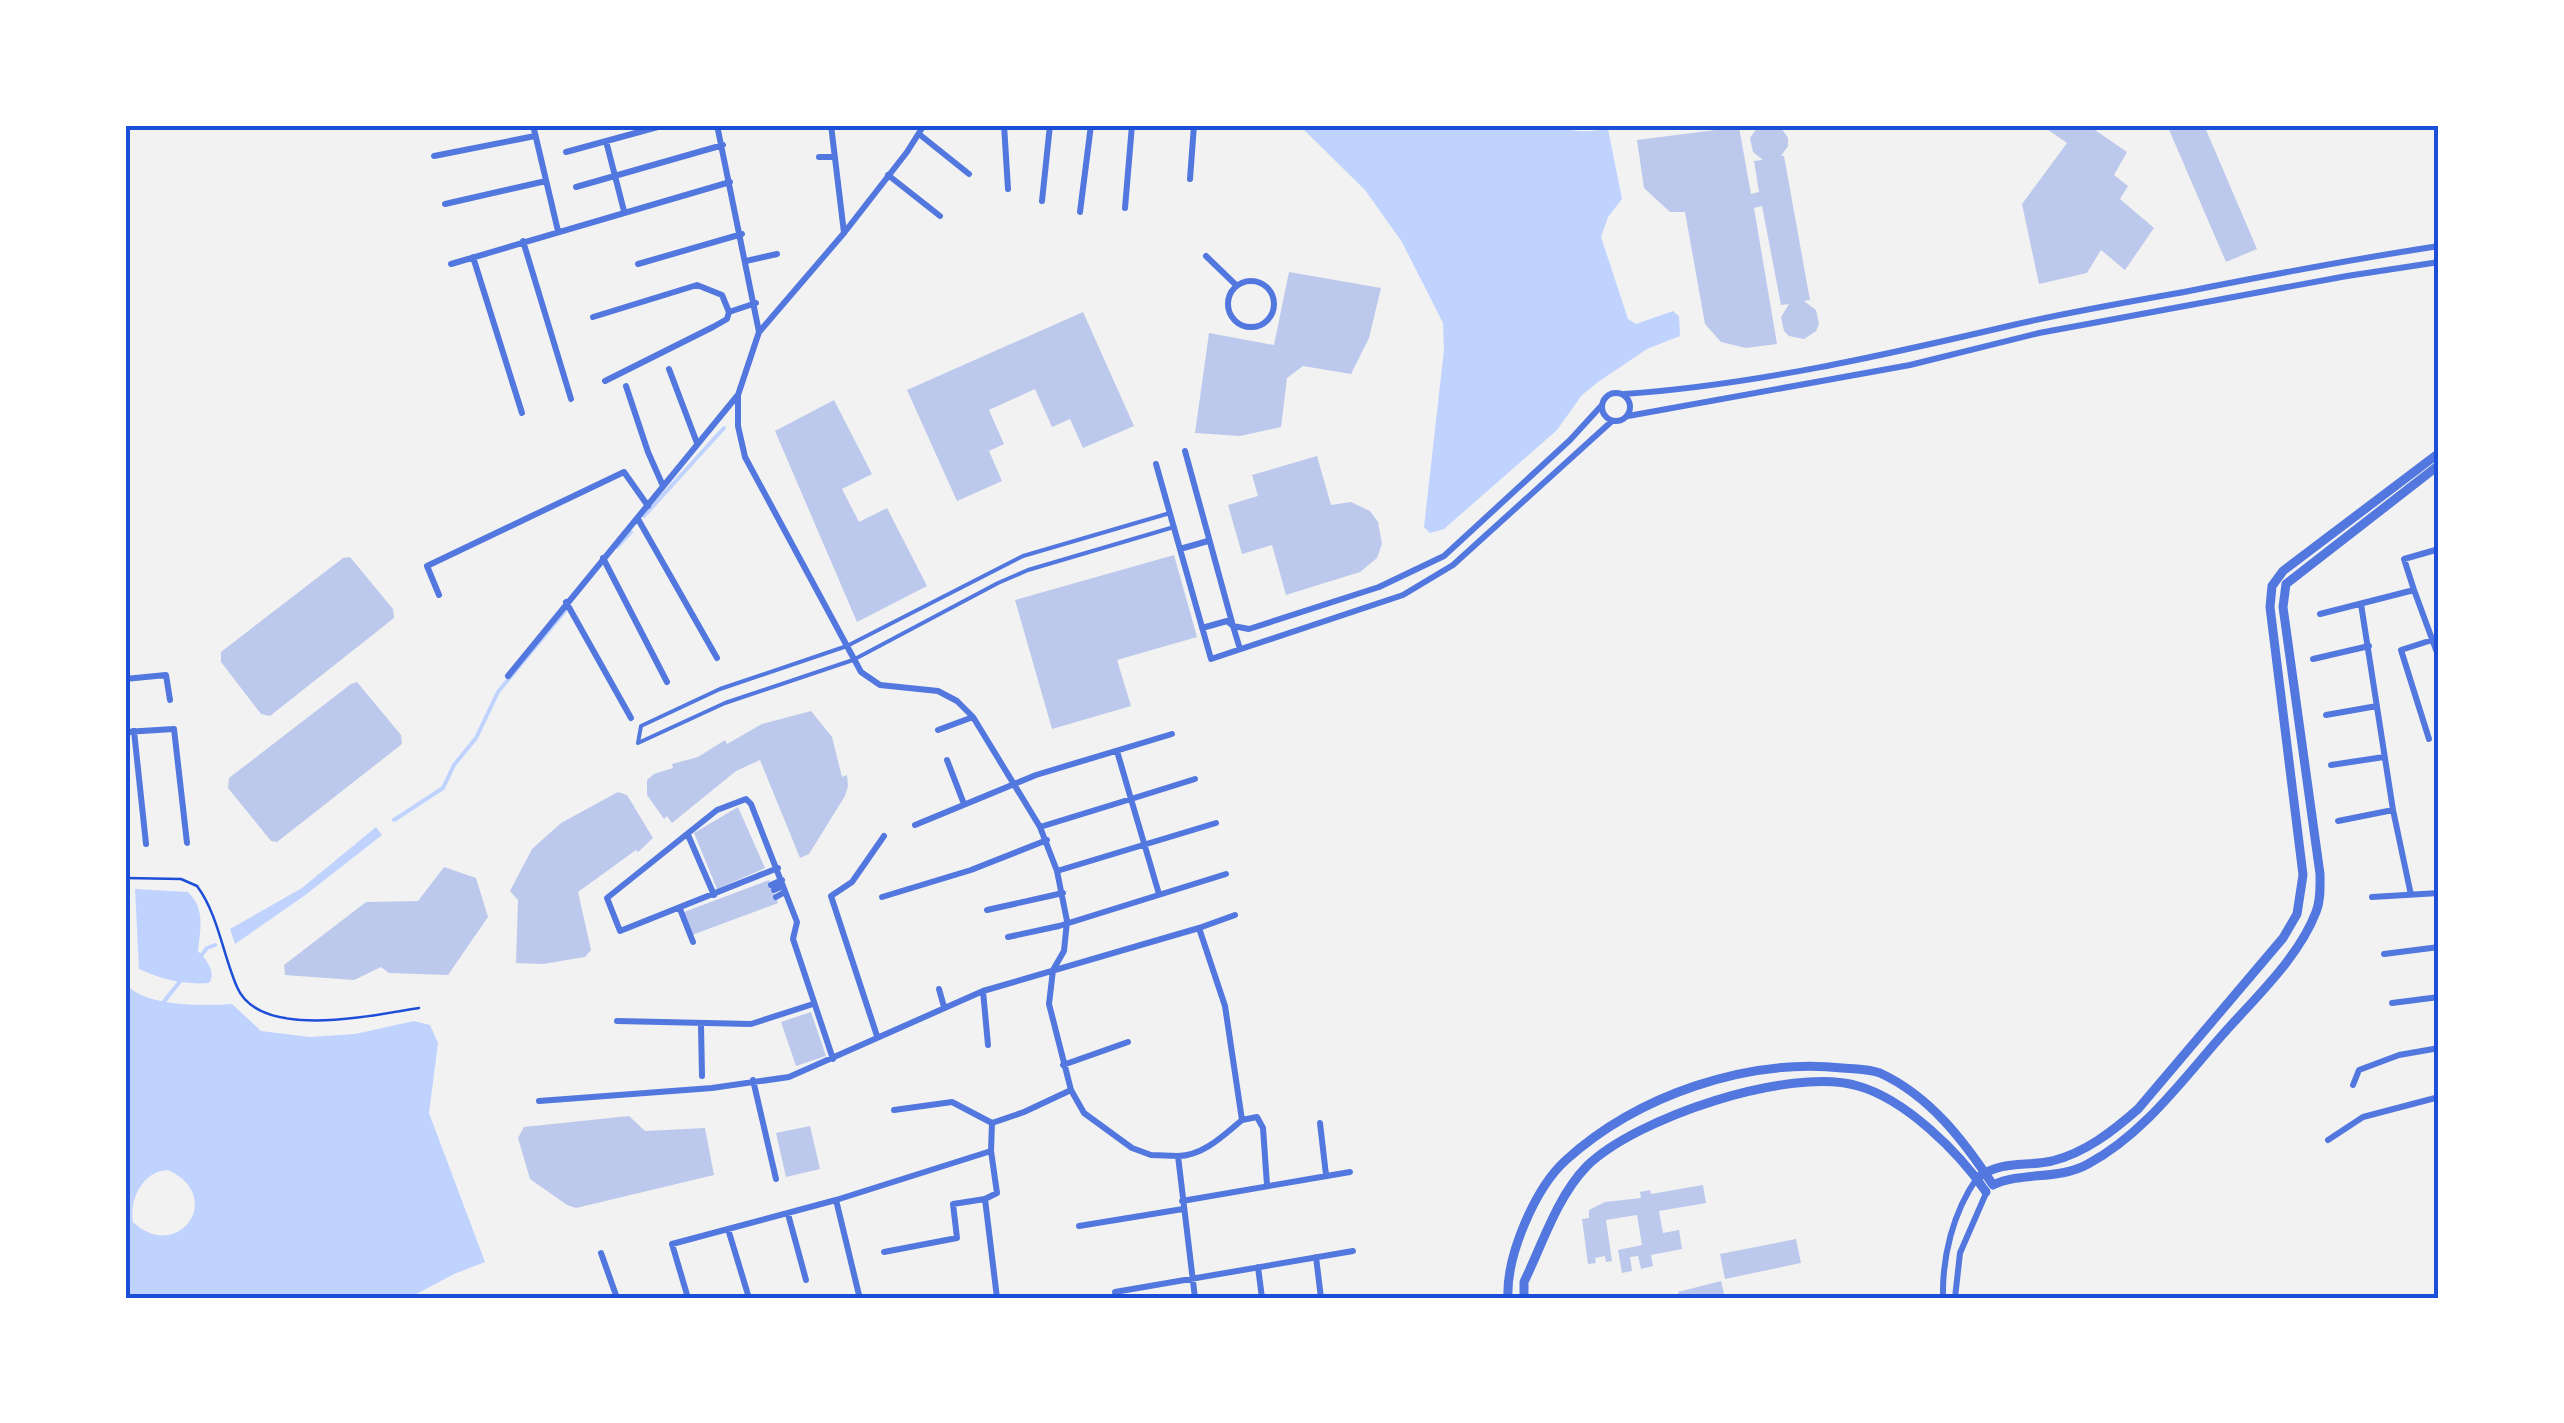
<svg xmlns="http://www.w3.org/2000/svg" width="2564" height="1423" font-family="'IBM Plex Sans',sans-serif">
	<rect width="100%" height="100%" fill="#f2f2f2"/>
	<!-- water -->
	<path fill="#bfd3fe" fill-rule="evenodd" d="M 1299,125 L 1337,125 L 1344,129 L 1399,125 L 1557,125 C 1572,134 1592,131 1608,129 L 1622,199 L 1608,217 L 1601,237 L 1628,319 L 1636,324 L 1673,311 L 1679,316 L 1680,336 L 1647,349 L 1598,382 L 1582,395 L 1557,430 L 1444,529 L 1430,533 L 1424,527 L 1444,350 L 1443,323 L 1402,242 L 1365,190 Z
		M 376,827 L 382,835 L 304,896 L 235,944 L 230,929 L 302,888 Z
		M 135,889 L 188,892 C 206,910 200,929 198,951 C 206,959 217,973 209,983 C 184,985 161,979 139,969 Z
		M 125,982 C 140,1007 205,1006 232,1004 L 261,1031 L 310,1037 L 355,1034 L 414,1021 L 430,1025 L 438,1043 L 429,1113 L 485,1262 L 454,1274 L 409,1298 L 125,1298 ZM 168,1170 C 227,1197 177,1264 133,1222 C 129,1199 143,1171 168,1170 Z"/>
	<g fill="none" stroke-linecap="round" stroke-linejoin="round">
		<!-- stream -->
		<path stroke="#bfd3fe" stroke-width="4" d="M 644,516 L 724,428
			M 617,547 L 631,532
			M 394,820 L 443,788 L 454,765 L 476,738 L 498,692 L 569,606
			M 200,957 L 207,948 L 215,945
			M 162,1004 L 181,980"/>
	</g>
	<!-- building -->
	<path fill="#bdc9ec" d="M 1759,125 L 1780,126 L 1788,138 L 1788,146 L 1781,156 L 1784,156 L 1810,300 L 1804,301 L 1816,310 L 1819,324 L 1816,331 L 1804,339 L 1789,336 L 1784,331 L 1781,317 L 1789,304 L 1781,305 L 1762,206 L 1754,208 L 1777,344 L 1746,348 L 1721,342 L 1705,324 L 1685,212 L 1670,212 L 1644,188 L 1637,140 L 1739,127 L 1751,194 L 1759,192 L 1754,161 L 1763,160 L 1753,152 L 1750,138 Z
		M 2041,125 L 2099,125 L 2095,130 L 2127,152 L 2114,175 L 2128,186 L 2120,199 L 2154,228 L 2125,270 L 2101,250 L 2087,273 L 2039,284 L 2022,204 L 2067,143 Z
		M 2167,125 L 2204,125 L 2257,249 L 2226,262 Z
		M 1289,272 L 1381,288 L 1369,338 L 1351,374 L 1303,366 L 1287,378 L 1281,427 L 1240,436 L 1195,433 L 1209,333 L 1274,345 Z
		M 1083,312 L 1134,426 L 1083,448 L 1070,419 L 1052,427 L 1035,389 L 989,410 L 1004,444 L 989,451 L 1002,481 L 957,501 L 907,390 Z
		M 834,400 L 872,474 L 842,489 L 859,522 L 887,508 L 927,586 L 857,622 L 775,431 Z
		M 1317,456 L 1331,505 L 1351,502 L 1370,511 L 1378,522 L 1382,544 L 1377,558 L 1360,572 L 1286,595 L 1272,545 L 1242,554 L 1228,505 L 1258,496 L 1252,475 Z
		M 1174,555 L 1197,637 L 1117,660 L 1131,706 L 1052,729 L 1015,600 Z
		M 350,557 L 393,609 L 394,618 L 270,716 L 261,714 L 221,662 L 221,652 L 343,558 Z
		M 357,682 L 401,735 L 402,744 L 277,842 L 271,841 L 228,788 L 229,778 L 351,684 Z
		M 811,711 L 832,737 L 842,777 L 847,775 L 848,786 L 845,796 L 809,854 L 800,858 L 760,760 L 736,771 L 672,823 L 667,816 L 664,819 L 647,795 L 647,780 L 654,774 L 673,768 L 672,764 L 698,757 L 725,740 L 727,744 L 762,724 Z
		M 618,792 L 627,795 L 653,838 L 638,852 L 636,850 L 578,892 L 591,950 L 585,957 L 543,964 L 516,963 L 518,900 L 510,891 L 532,849 L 561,823 Z
		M 738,807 L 765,868 L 717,889 L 694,833 Z
		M 444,867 L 476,878 L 488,917 L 448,975 L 389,973 L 381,967 L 354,980 L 285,975 L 284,965 L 366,902 L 418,901 Z
		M 769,880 L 778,903 L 692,935 L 684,912 Z
		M 811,1012 L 826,1056 L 796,1066 L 781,1022 Z
		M 629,1116 L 645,1131 L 705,1128 L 714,1175 L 576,1208 L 567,1205 L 530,1179 L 518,1138 L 524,1127 Z
		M 810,1126 L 820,1169 L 786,1177 L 776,1133 Z
		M 1703,1185 L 1706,1203 L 1659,1211 L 1663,1233 L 1679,1230 L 1682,1249 L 1651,1255 L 1653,1266 L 1641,1269 L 1638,1256 L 1630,1257 L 1632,1271 L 1622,1273 L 1618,1250 L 1642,1245 L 1637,1215 L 1606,1220 L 1612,1261 L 1606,1262 L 1605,1256 L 1595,1258 L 1596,1263 L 1588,1264 L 1582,1219 L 1589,1218 L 1589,1210 L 1605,1202 L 1641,1198 L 1640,1192 L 1650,1190 L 1651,1194 Z
		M 1796,1239 L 1801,1263 L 1725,1279 L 1720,1254 Z
		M 1721,1281 L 1725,1298 L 1680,1298 L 1678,1292 Z"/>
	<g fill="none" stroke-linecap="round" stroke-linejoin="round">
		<!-- path -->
		<path stroke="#1d4ed8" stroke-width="2.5" d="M 125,878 L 181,879 L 197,886 C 218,914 223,955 237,987 C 260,1041 373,1015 419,1008"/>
		<!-- service -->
		<path stroke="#5277de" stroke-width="4" d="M 638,743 L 641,726 L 720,689 L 847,646 L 1023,556 L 1170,513
			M 638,743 L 725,703 L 853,660 L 998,583 L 1028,570 L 1174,527"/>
		<!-- minor -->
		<path stroke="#5277de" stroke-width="6" d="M 533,125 L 558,231
			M 717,125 L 759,332 L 738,395 L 738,426 L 745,457 L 861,672 L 880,685 L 938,691 L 957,701 L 973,717 L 1040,827 L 1057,871 L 1067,921 L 1064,951 L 1053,970 L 1049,1004 L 1071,1090 L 1084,1113 L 1132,1148 L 1151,1155 L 1178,1156 L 1195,1298
			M 831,125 L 844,233
			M 1004,125 L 1008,189
			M 919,134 L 969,174
			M 606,141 L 624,211
			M 566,152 L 665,125
			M 434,156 L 535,136
			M 819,157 L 835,157
			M 888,175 L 940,216
			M 1190,179 L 1194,125
			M 576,187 L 723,145
			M 1042,201 L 1050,125
			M 445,204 L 546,181
			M 1125,208 L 1132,125
			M 1080,212 L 1091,125
			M 523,241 L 571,399
			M 1206,256 L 1237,286
			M 473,257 L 522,413
			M 746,261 L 777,254
			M 451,264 L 730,182
			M 638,264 L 742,234
			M1228 304a23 23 0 1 1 46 0a23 23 0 1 1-46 0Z
			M 593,317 L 697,285 L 722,295 L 729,312
			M 760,331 L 844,233 L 907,152 L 924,125
			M 669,369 L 697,443
			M 605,381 L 713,327 L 727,319 L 729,312 L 756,303
			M 626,386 L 648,452 L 663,486
			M1602 407a14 14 0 1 1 28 0a14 14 0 1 1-28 0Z
			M 1624,394 C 1754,385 1885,355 2013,325 C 2069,312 2127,302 2184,292 C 2269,275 2354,259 2439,246
			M 1628,416 L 1910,365 L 2039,333 L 2347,276 L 2439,262
			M 1185,451 L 1233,626 L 1249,629 L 1379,587 L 1444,556 L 1570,440 L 1602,405
			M 1156,464 L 1211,659 L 1403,595 L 1453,565 L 1612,421
			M 638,519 L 717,658
			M 1180,549 L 1208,541
			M 603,558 L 667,682
			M 2414,590 L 2439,658
			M 439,595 L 427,566 L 624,472 L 648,506
			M 566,602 L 631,718
			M 2361,604 L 2393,810 L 2411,895
			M 2320,614 L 2414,590 L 2404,559 L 2439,549
			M 1202,628 L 1227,621 L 1233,626 L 1240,649
			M 2313,659 L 2369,646
			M 508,676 L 737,396
			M 125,679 L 166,675 L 170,700
			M 2326,715 L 2377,706
			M 938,730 L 973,717
			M 134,731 L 146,844
			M 125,732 L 174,729 L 187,843
			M 2429,739 L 2401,650 L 2432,640
			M 1117,751 L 1131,799 L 1195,779
			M 947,760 L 964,804
			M 2331,765 L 2384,757
			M 2338,821 L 2393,810
			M 915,825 L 1036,775 L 1172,734
			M 1040,827 L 1131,799 L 1159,894
			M 688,835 L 714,895
			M 778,868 L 620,931 L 607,898 L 717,810 L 746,799 L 751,804 L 797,922 L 793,939 L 833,1059
			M 1057,871 L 1216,823
			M 771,885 L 782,880
			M 774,890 L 783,886
			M 776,897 L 785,892
			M 882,897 L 971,870 L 1047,840
			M 2372,897 L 2439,893
			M 680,909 L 693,942
			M 987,910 L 1063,893
			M 1199,928 L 1235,915
			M 1008,937 L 1059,926 L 1226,874
			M 2384,954 L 2439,947
			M 939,989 L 944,1007
			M 983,991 L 988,1045
			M 2392,1003 L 2439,997
			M 617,1021 L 751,1024 L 813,1004
			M 701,1025 L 702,1076
			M 877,1036 L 831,896 L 852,882 L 884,836
			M 1063,1065 L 1128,1042
			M 753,1080 L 776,1179
			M 2353,1085 L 2359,1070 L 2399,1055 L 2439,1048
			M 539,1101 L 712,1088 L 789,1077 L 983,991 L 1199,928 L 1225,1006 L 1242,1120 L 1257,1117 L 1263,1128 L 1267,1185
			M 894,1110 L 952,1102 L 992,1123
			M 1320,1123 L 1326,1175
			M 2328,1140 L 2363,1117 L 2439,1097
			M 1178,1156 C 1203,1156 1224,1135 1242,1120
			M 836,1200 L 859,1295
			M 1182,1201 L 1350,1172
			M 788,1214 L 806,1280
			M 1079,1226 L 1183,1209
			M 728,1229 L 749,1298
			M 884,1252 L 957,1238 L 953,1204 L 985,1199
			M 601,1253 L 617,1298
			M 1316,1257 L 1321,1298
			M 1258,1267 L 1262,1298
			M 688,1298 L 672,1244 L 836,1200 L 991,1151
			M 997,1298 L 985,1199 L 997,1193 L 991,1151 L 992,1123 L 1024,1112 L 1071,1090
			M 1116,1298 L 1115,1292 L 1353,1251
			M 1943,1298 C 1942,1257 1953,1212 1977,1178
			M 1955,1298 L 1960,1253 L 1987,1191"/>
		<!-- tertiary -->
		<path stroke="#5277de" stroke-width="9" d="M 1977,1178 C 2002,1160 2024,1167 2052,1161 C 2085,1153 2113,1131 2138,1109 L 2283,938 L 2297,914 L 2303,875 L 2270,607 L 2272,586 L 2283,571 L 2439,453
			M 1508,1298 C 1506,1256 1535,1188 1566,1160 C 1638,1095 1747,1058 1842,1068 C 1854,1069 1869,1069 1880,1073 C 1930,1096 1964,1141 1993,1185 C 2023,1171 2057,1181 2088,1164 C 2144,1134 2183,1079 2224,1033 C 2256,997 2299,957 2316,912 C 2321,900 2320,886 2320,874 L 2283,607 L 2286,584 L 2439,465
			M 1524,1298 L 1524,1282 C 1542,1245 1557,1197 1586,1167 C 1635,1118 1790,1066 1858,1086 C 1905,1099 1959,1152 1986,1192"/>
	</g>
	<!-- border -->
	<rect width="2564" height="1423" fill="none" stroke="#ffffff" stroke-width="255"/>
	<rect x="128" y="128" width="2308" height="1168" fill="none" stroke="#1d4ed8" stroke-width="4"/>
</svg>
